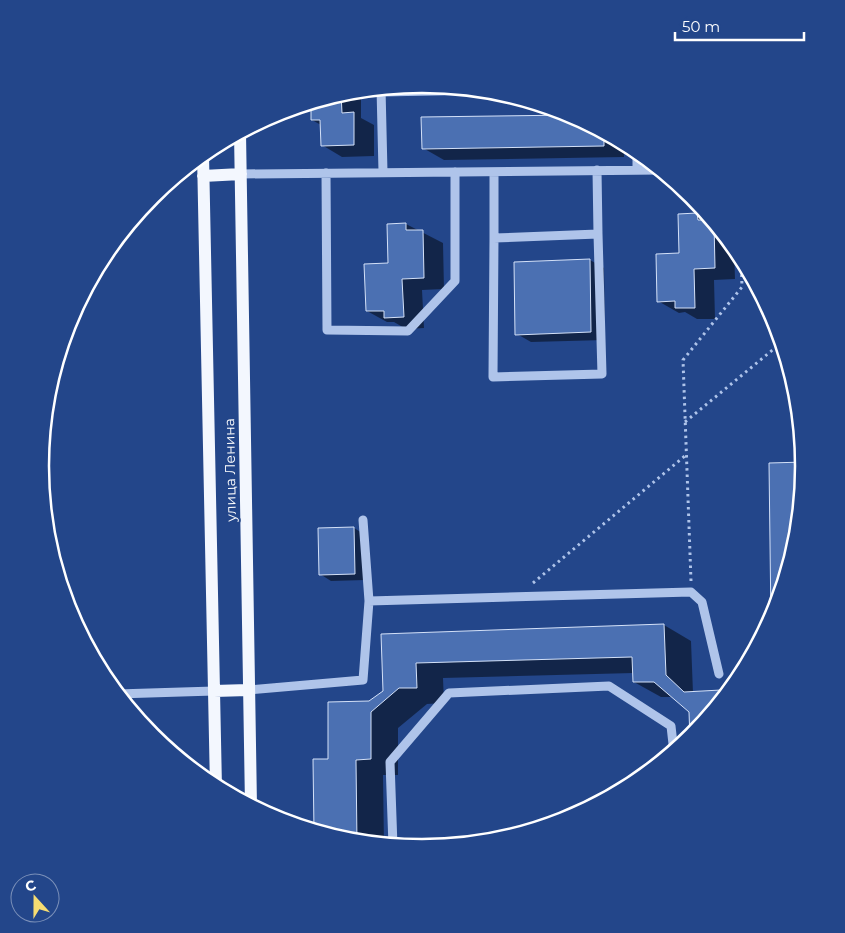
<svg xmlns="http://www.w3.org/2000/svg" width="845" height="933" font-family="Montserrat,sans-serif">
	<rect width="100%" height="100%" fill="#23468a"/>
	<!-- shadow -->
	<path fill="#0007" d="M 361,90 L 361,118 L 374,125 L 374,156 L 342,157 L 322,145 L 321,125 L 312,120 L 312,102 L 348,91 Z
		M 574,116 L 624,142 L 624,157 L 444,160 L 423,148 L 423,118 Z
		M 697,214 L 709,221 L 713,221 L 734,246 L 735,279 L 714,280 L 715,319 L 697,319 L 685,312 L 679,313 L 658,301 Z
		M 406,224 L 443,243 L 444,289 L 422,290 L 424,328 L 406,329 L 394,322 L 387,322 L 367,311 Z
		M 590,260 L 604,268 L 605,340 L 531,342 L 517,334 Z
		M 354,528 L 364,534 L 365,580 L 331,581 L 320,574 Z
		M 664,625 L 691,641 L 693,693 L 721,692 L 727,695 L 691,739 L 690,711 L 674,697 L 661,697 L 634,682 L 634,673 L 443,678 L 444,703 L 427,704 L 398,728 L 398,775 L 383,775 L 384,845 L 348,842 L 315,832 L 314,760 L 329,760 L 370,702 L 384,692 L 382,636 Z"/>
	<!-- building -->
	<path fill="#4b70b2" stroke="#d4e1f8" d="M 341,93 L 342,113 L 354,112 L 354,145 L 321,146 L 320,120 L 311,120 L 311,103 Z
		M 572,115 L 604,132 L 604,146 L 422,149 L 421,117 Z
		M 697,213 L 698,220 L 712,220 L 714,222 L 715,268 L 694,269 L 695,308 L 675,308 L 675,301 L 657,302 L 656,254 L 679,253 L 678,214 Z
		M 406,223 L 406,230 L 423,230 L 424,278 L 402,279 L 404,317 L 384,318 L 384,311 L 366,311 L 364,264 L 388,263 L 387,224 Z
		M 590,259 L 591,332 L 515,335 L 514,262 Z
		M 805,462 L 798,541 L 776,613 L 771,623 L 769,463 Z
		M 354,527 L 355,574 L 319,575 L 318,528 Z
		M 664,624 L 666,675 L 684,692 L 721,690 L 721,703 L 690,740 L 689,712 L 654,682 L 633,682 L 632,657 L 416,663 L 417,688 L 399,688 L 371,712 L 371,759 L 356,760 L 357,843 L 314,831 L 313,759 L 328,759 L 328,702 L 369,701 L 383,691 L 381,634 Z"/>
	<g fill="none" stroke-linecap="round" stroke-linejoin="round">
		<!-- path -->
		<path stroke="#afc4ea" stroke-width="3" stroke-dasharray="2.5 4" stroke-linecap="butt" d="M 685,422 L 781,343
			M 691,581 L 683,360 L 742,287 L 741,255
			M 533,583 L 686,455"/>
		<!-- minor -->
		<path stroke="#afc4ea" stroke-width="9" d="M 381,88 L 383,172
			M 381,92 L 485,90
			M 637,150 L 637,170
			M 494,172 L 494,238 L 598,234 L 597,170
			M 326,173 L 327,330 L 408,331 L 455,281 L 455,172
			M 241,174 L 661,170
			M 494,238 L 493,377 L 602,374 L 598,234
			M 363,520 L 369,601
			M 248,690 L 363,680 L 369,601 L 691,592 L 702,602 L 719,674
			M 117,694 L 214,691
			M 393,846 L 390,762 L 449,693 L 609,686 L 671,726 L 674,753"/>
		<!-- major -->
		<path stroke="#f3f7fe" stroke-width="12" d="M 240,133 L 251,806
			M 203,155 L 216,788
			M 203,176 L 241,174
			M 214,691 L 248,690"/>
	</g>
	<g text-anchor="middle" stroke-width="4" stroke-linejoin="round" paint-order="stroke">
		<!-- street labels -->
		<g font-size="14" fill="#fff" stroke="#23468a">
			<text transform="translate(230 470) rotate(-91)" y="5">улица Ленина</text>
		</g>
	</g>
	<!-- crop -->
	<path d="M0 0H845V933H0ZM49 466a373 373 0 1 1 746 0a373 373 0 1 1-746 0Z" fill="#23468a" fill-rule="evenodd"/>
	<path fill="none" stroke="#fff" stroke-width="2.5" d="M49 466a373 373 0 1 1 746 0a373 373 0 1 1-746 0Z"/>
	<!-- north arrow -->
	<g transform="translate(35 898) rotate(339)"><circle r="24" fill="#23468a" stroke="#7b90b9"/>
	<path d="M0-4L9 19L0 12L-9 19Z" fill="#f5dc72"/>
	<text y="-8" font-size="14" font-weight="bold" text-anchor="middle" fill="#ffffff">С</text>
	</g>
	<!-- scale -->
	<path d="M675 32v8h129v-8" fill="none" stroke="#ffffff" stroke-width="2.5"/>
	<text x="682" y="32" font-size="15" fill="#ffffff" stroke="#23468a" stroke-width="4" paint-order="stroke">50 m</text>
</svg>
